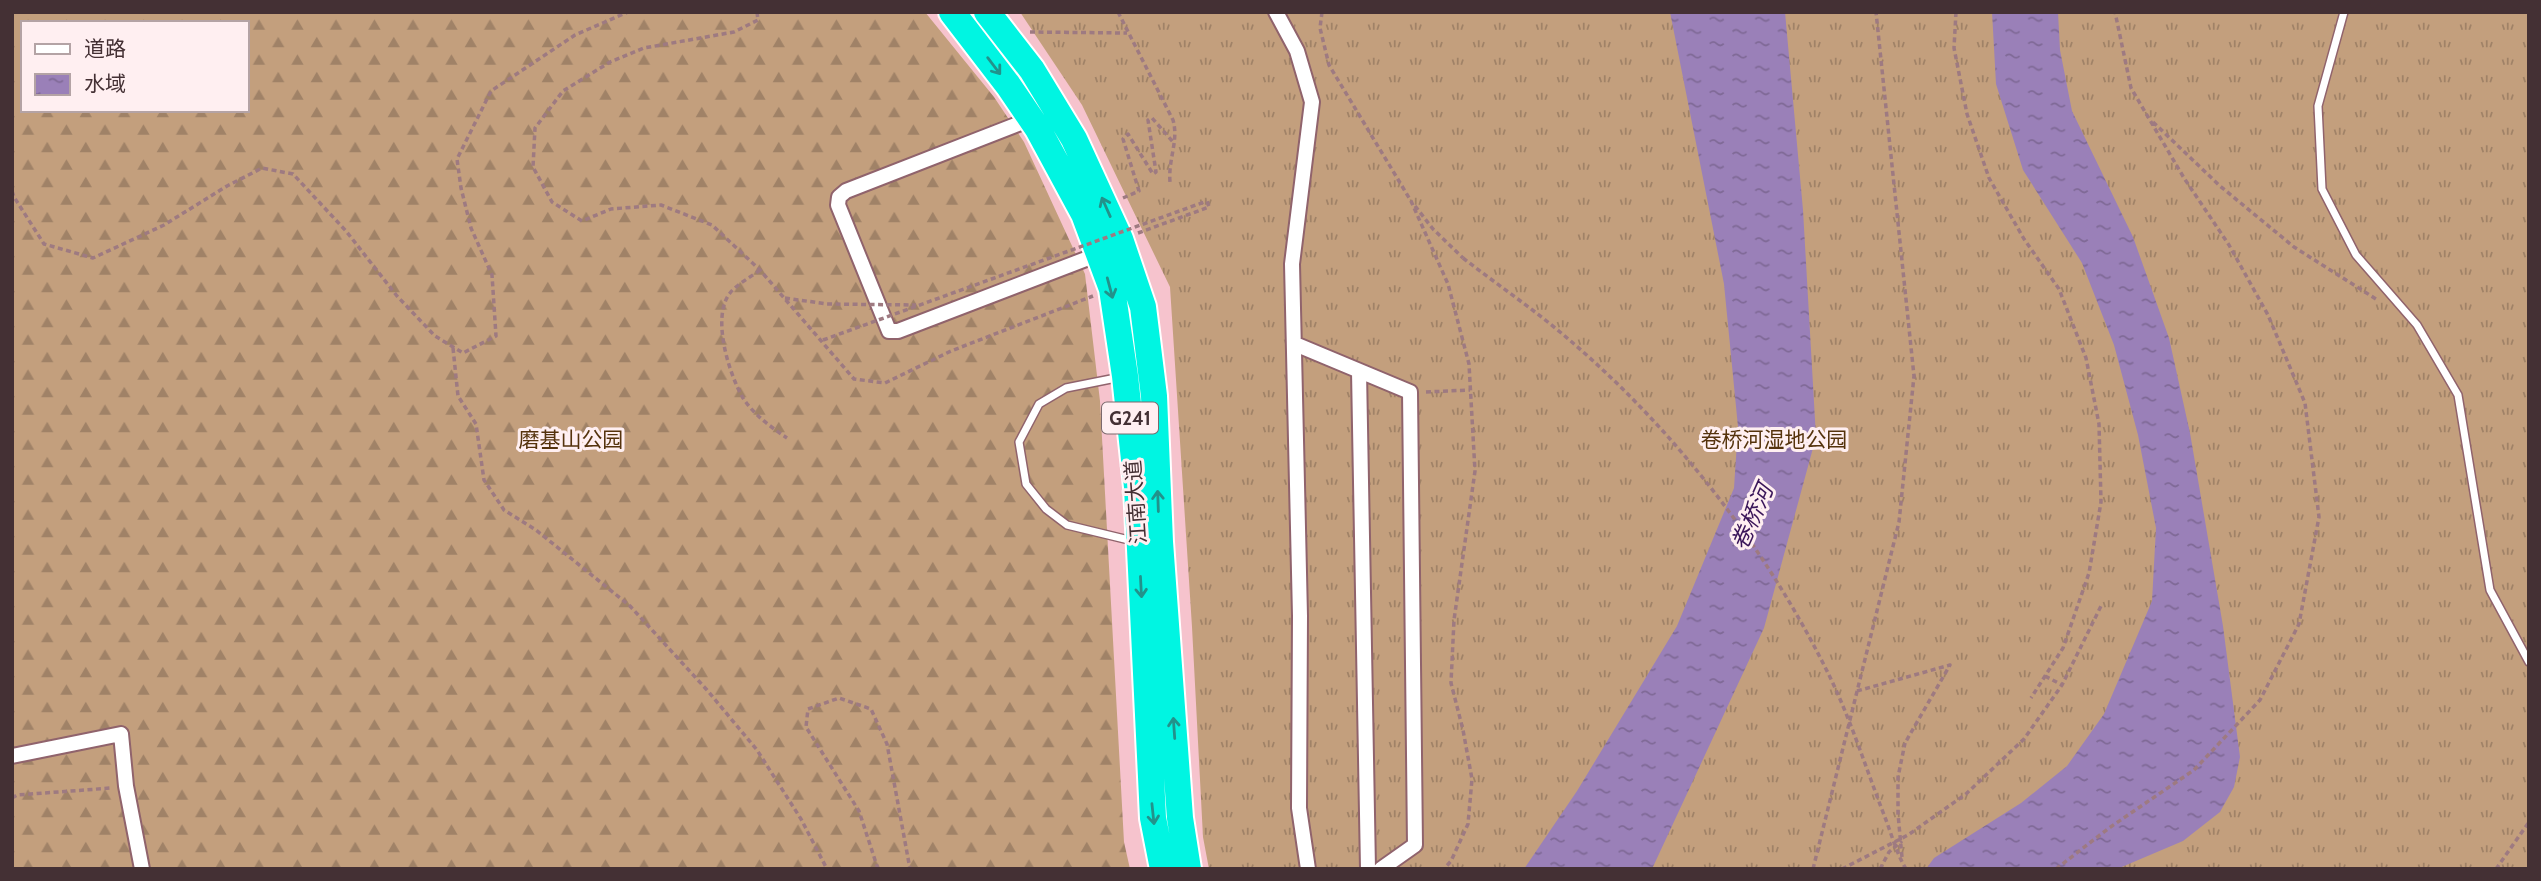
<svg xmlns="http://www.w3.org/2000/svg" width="2541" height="881" font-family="Cabin,'Noto Sans SC',sans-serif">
	<defs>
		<pattern id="grass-tufts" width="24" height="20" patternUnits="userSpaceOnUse" patternTransform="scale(1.75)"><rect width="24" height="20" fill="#c39f7d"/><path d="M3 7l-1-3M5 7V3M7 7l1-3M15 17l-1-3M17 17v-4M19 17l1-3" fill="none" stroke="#a08267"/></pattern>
		<pattern id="forest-firs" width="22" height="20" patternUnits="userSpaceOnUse" patternTransform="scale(1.75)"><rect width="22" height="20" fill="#c39f7d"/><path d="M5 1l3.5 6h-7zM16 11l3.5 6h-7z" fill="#a08267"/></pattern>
		<pattern id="water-ripples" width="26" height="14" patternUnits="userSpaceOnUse" patternTransform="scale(1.75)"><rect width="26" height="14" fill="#9a80b8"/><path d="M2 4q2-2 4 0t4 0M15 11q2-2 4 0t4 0" fill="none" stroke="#7f6996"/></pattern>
	</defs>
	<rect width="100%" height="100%" fill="#f6c3cd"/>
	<!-- grass -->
	<path fill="url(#grass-tufts)" d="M 1020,12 L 2529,12 L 2529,869 L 1209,869 L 1203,837 L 1192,627 L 1170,287 L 1082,105 Z"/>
	<!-- forest -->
	<path fill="url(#forest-firs)" fill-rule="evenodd" d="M 12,12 L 925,12 L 994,97 L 1024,142 L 1085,274 L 1100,401 L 1124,842 L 1130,869 L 12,869 ZM 23,23 L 247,23 L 247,110 L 23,110 Z"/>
	<!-- water -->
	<path fill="url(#water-ripples)" d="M 1670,12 L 1785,12 L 1803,210 L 1816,437 L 1764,628 L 1652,869 L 1524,869 L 1577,791 L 1677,626 L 1734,488 L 1738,427 L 1724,284 Z
		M 1992,12 L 2058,12 L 2060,50 L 2072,111 L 2133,237 L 2169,338 L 2190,433 L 2223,626 L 2240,757 L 2234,787 L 2220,812 L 2183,841 L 2117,869 L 1926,869 L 1934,858 L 2021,803 L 2067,766 L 2104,714 L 2152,601 L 2156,528 L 2138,435 L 2114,345 L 2082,263 L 2023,170 L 1996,84 Z"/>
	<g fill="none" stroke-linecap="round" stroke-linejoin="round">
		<!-- lane casing -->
		<g stroke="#90636c" stroke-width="10">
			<path id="lane" d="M 2344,12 L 2318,106 L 2322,189 L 2356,255 L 2417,325 L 2458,395 L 2490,590 L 2529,662
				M 1121,377 L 1066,388 L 1039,404 L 1019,442 L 1026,484 L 1046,509 L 1067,525 L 1133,541"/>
		</g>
		<!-- street casing -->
		<g stroke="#90636c" stroke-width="18">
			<path id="street" d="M 1276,12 L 1297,51 L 1312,102 L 1292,264 L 1300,616 L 1299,808 L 1308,869
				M 1031,119 L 846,191 L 839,197 L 838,205 L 889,331 L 898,331 L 1099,254
				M 1295,344 L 1410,392 L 1415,845 L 1381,869
				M 1359,371 L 1368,869
				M 12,756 L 121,734 L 126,786 L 142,869"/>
		</g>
		<!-- highway casing -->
		<g stroke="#fff" stroke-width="30">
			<path id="highway" d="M 952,12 L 1008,85 L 1038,129 L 1084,214 L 1112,289 L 1125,376 L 1137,487 L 1153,818 L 1163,869
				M 987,12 L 1032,70 L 1074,139 L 1120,239 L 1143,307 L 1154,396 L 1160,542 L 1180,818 L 1188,869"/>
		</g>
		<!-- path -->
		<path stroke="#9e7a81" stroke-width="3.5" stroke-dasharray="5 3.5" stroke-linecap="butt" d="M 757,12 L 758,20 L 734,32 L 644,48 L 610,62 L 563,91 L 535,128 L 533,167 L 552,202 L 582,221 L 611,209 L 661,205 L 712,225 L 760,270 L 854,379 L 885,383 L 951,351 L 1093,296
			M 1118,12 L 1173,120 C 1179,141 1168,159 1170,182
			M 1322,12 L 1320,28 L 1329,65 L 1411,201 L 1448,284 L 1469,364 L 1475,471 L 1454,620 L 1451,683 L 1463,730 L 1472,779 L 1468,824 L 1451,861 L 1444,869
			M 1956,12 L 1954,48 L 1967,114 L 1989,178 L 2024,239 L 2059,289 L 2086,358 L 2099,424 L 2101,502 L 2089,573 L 2063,648 L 2031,698
			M 1030,32 L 1127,33
			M 2153,122 L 2220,186 L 2294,247 L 2376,299
			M 12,191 L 14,197 L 44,244 L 93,258 L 164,225 L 227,186 L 262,168 L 293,174 L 346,231 L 397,296 L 435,336 L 463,353 L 496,336 L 492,275 L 471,228 L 461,188 L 457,159 L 491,91 L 575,35 L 628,12
			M 1123,198 L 1139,191 L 1123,139 L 1128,134 L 1153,174 L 1156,172 L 1148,120 L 1152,118 L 1174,143
			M 1415,206 L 1433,229 L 1463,258
			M 1138,233 L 1209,207 L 1207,201
			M 760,270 C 751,277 737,284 730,293 C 711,317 729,374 743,398 C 754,415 771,427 787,438
			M 453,348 L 458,396 L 476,424 L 484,480 L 504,510 L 536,530 L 630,606 L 707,690 L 757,750 L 801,819 L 827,869
			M 1426,392 L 1470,390
			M 2045,676 L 2062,685
			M 1857,691 L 1950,665 L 1905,743
			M 12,798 L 17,795 L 111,788
			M 878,869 L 859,811 L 806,727 L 808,709 L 839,698 L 871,709 L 887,744 L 910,869
			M 1813,869 L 1899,522 L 1914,376 L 1876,12
			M 1842,869 L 1908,835 L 1966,794 L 2024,739 L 2062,685 L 2102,604
			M 1880,869 L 1889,852 L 1902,841
			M 2056,869 L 2109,828 L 2194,770 L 2260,700 L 2299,624 L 2319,517 L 2305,403 L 2268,315 L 2229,245 L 2184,178 L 2131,88 L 2115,12
			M 2496,869 L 2529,822"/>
		<!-- lane -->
		<use href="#lane" stroke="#fff" stroke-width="7"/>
		<!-- street -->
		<use href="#street" stroke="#fff" stroke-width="14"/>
		<!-- highway -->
		<use href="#highway" stroke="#00f5e2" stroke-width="26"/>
		<!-- path-bridge -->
		<path stroke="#9e7a81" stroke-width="3.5" stroke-dasharray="5 3.5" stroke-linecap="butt" d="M 1463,258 C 1495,283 1529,306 1560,332 C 1669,423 1761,540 1825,667 C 1850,716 1866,769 1886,820 C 1892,836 1897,854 1906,869
			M 785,298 L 827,304 L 916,305
			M 823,340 L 1207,201
			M 1902,857 L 1898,814 L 1898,777 L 1905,743"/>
	</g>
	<!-- one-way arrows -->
	<defs><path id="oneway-shaft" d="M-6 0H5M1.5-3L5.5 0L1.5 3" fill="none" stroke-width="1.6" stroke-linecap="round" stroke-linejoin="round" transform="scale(1.75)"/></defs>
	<g stroke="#22928b">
		<use href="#oneway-shaft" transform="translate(994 66) rotate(53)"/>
		<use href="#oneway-shaft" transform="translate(1106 207) rotate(-114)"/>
		<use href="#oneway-shaft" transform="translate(1110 288) rotate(75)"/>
		<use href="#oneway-shaft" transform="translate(1158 501) rotate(-92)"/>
		<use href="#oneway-shaft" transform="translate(1141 587) rotate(87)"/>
		<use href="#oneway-shaft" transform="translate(1174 728) rotate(-94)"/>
		<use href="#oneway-shaft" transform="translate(1153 814) rotate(84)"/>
	</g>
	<g text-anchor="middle" stroke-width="6" stroke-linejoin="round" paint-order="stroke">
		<!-- shield labels -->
		<rect fill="#ffeff1" stroke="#7c696d" stroke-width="2" x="1102" y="402.5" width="56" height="31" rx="5"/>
		<g font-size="19" font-weight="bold" fill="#443034">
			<text x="1130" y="425">G241</text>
		</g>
		<!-- park labels -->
		<g font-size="21" fill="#55330d" stroke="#ffeff1">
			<text x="571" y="447">磨基山公园</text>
			<text x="1774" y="447">卷桥河湿地公园</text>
		</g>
		<!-- street labels -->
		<g font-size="21" fill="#443034" stroke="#ffeff1">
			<text transform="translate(1136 502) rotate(-94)" y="7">江南大道</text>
		</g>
		<!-- water labels -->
		<g font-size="23" font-style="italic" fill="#3a1559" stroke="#ffeff1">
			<text transform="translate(1752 517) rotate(-66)" y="8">卷桥河</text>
		</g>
	</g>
	<!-- border -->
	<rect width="2541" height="881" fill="none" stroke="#443034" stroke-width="28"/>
	<!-- legend -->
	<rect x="21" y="21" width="228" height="91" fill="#ffeff1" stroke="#b4a3a5" stroke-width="2"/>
	<rect x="35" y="44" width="35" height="10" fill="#ffffff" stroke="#b4a3a5" stroke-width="2"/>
	<text x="84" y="56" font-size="21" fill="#443034">道路</text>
	<rect x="35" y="74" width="35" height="21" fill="url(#water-ripples)" stroke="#b4a3a5" stroke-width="2"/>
	<text x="84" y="91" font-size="21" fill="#443034">水域</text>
</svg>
